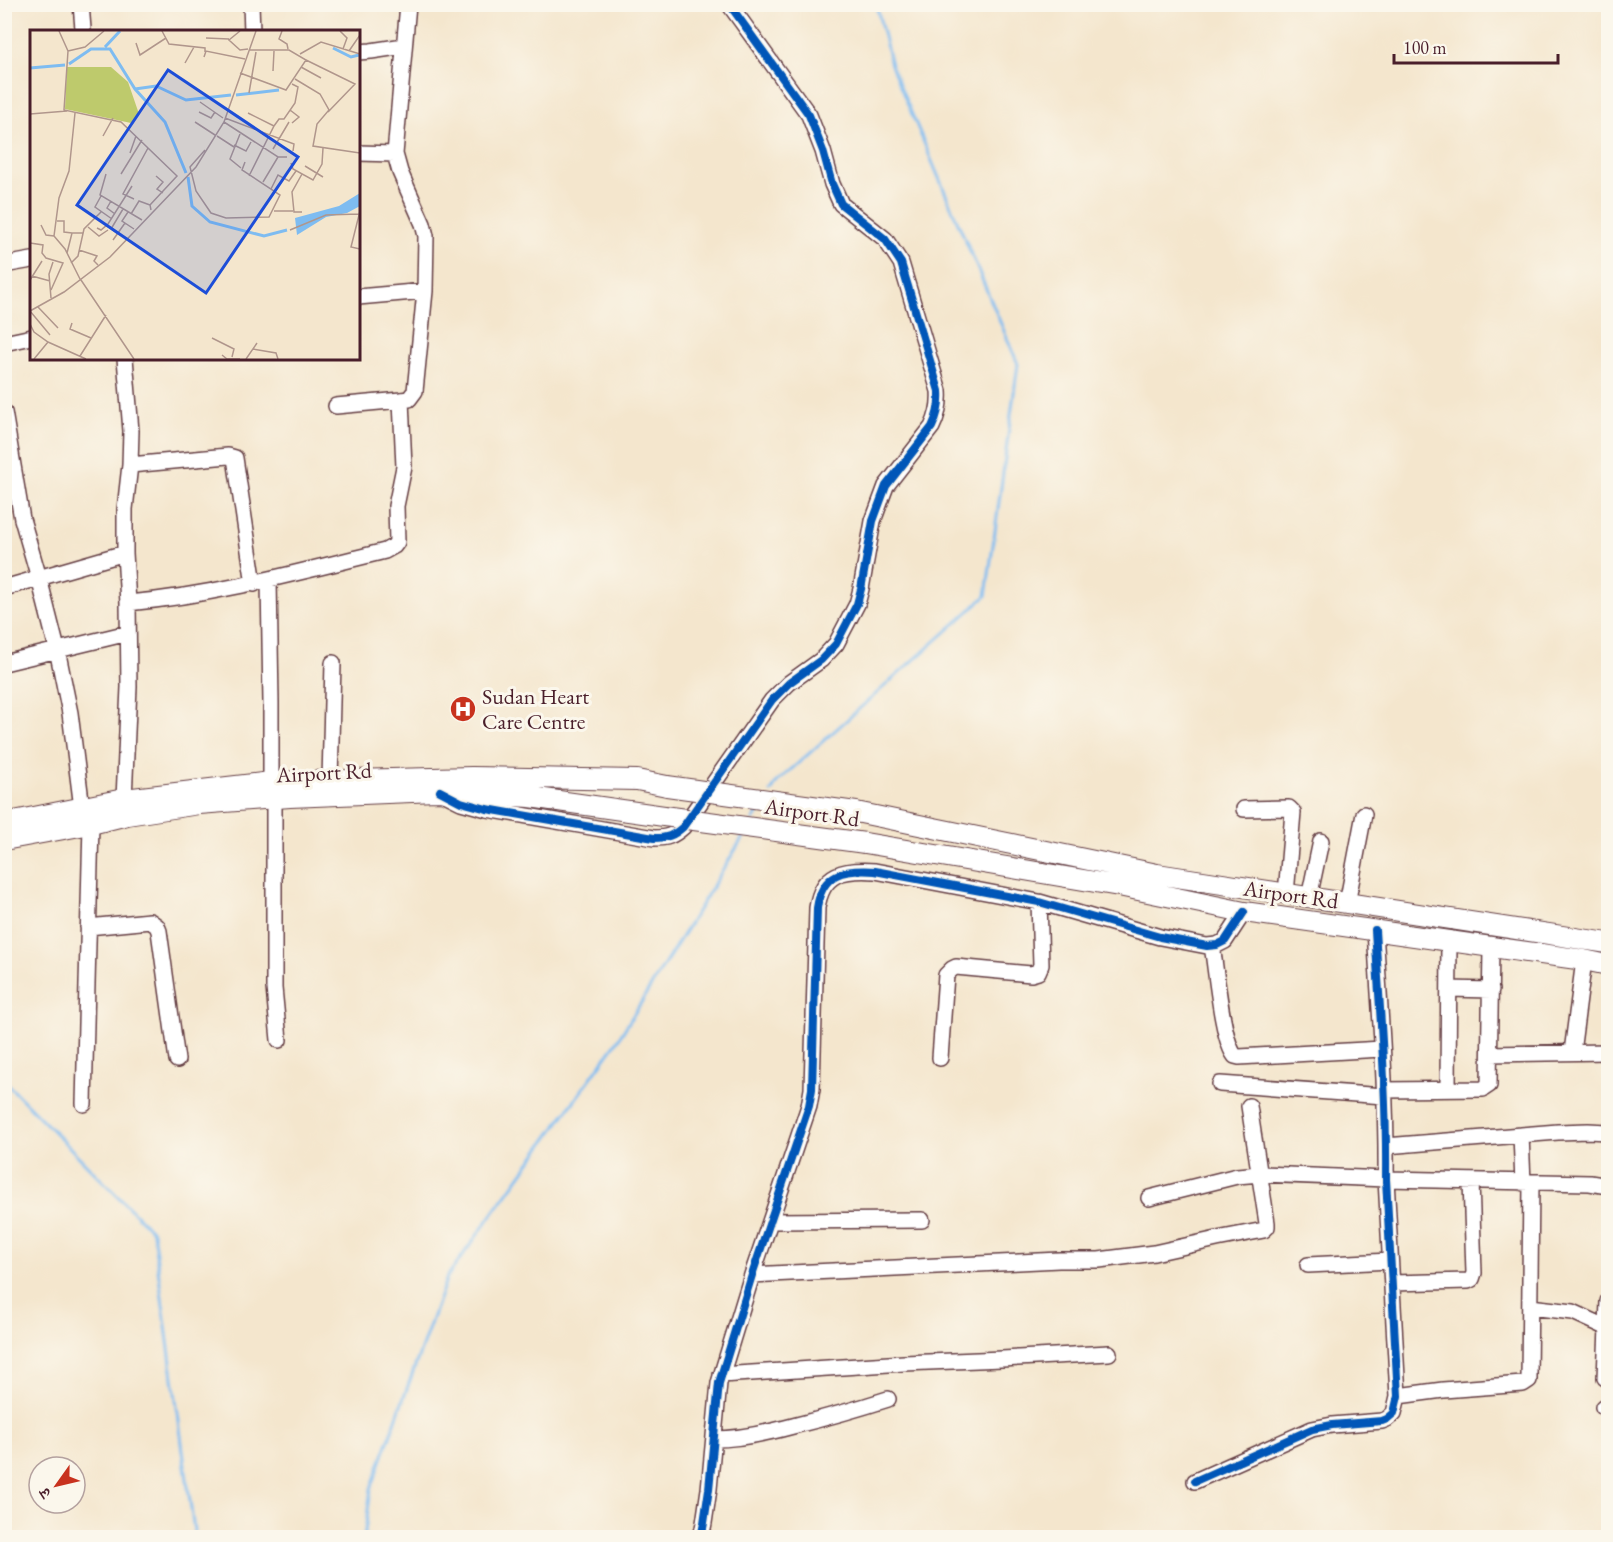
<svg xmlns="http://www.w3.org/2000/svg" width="1613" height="1542" font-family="'EB Garamond','Noto Serif Devanagari',serif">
	<rect width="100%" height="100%" fill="#fbf7ec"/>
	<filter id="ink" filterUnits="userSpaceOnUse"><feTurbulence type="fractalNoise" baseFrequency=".0167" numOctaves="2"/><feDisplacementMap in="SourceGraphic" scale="12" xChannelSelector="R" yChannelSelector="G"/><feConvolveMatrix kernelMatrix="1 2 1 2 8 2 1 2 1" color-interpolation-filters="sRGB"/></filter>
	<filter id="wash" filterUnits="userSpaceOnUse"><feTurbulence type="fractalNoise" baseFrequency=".008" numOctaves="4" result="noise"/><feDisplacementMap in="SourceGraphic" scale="24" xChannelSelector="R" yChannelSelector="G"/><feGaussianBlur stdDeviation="1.35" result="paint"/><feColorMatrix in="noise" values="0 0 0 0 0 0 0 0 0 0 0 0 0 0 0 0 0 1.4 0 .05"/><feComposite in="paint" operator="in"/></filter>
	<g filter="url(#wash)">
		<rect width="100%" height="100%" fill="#f4e6cd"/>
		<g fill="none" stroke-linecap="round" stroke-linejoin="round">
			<!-- stream -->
			<path stroke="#7ebcf1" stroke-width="3" d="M 771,792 L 777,782 L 986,596 L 1018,364 L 891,65 L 876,4
				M 753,820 L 762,806
				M 4,1081 L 153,1232 L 195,1538
				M 364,1538 L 371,1489 L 447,1277 L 616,1043 L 745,834"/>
		</g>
	</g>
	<g filter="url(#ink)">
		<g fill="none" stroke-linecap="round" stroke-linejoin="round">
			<!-- minor casing -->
			<g stroke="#643d43" stroke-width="18">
				<path id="minor" d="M 81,4 L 83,29
					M 251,4 L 252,32
					M 358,52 L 371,51 L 404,46
					M 358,153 L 395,154
					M 4,265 L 32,260
					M 358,297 L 425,291
					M 4,343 L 32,337
					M 336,406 L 401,400 L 409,399 L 415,391 L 425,291 L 426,236 L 423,224 L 400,172 L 395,154 L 408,4
					M 4,412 L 22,519 L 39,578 L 57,649 L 70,713 L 82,808
					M 130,465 L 228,456 L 235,458 L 254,584
					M 269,580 L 271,703 L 271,782
					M 4,588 L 125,553
					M 128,603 C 216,595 300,572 385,551 L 394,546 L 397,542 L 396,506 L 404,467 L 401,400
					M 4,663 L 128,633
					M 330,780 L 333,663
					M 445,794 L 461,802 L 487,809 L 654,838 C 667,838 673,836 683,827 L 772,700 L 789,683 L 821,660 L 836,644 L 857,604 L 861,589 L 873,521 L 886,486 L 932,427 C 938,415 940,404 939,391 L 901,263 L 885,239 L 841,204 L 832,184 L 823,151 L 809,115 L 729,4
					M 274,798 L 274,988 L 279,1040
					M 124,799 L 129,687 L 128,603 L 125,553 L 125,509 L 130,465 L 131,431 L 125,358
					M 1244,809 L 1289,808 L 1293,812 L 1286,894
					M 1309,898 L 1321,841
					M 1347,904 L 1364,814
					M 88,927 L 150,921 L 157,926 L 159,931 L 177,1060
					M 1212,946 C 1216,968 1222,1041 1235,1056 L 1239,1057 L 1382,1049
					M 1449,989 L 1491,990
					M 1572,1052 L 1584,960
					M 1490,1054 L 1608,1052
					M 940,1058 L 946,975 L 952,969 L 956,967 L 1031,974 L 1038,972 L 1041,965 L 1039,902
					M 1220,1084 L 1384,1096
					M 1448,1089 L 1449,941
					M 1384,1090 L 1483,1089 L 1489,1085 L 1491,947
					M 84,1104 L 91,824
					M 1521,1135 L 1523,1183
					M 1386,1146 L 1558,1132 L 1588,1131 L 1608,1132
					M 1149,1198 L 1237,1176 L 1260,1174 L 1386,1179 L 1590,1183 L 1608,1186
					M 771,1221 L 922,1220
					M 1308,1265 L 1390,1261
					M 752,1275 L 1059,1260 L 1099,1260 L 1154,1253 L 1217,1239 L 1264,1230 L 1267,1227 L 1267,1223 L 1249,1106
					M 1392,1283 L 1468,1281 L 1472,1279 L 1474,1273 L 1471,1181
					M 1530,1307 L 1573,1312 L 1608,1328
					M 721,1375 L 904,1363 L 1002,1359 L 1109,1353
					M 1605,1378 L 1608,1301
					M 1398,1396 L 1443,1390 L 1523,1384 L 1529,1380 L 1531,1183
					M 1603,1407 L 1608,1406
					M 714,1439 C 741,1439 767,1433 793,1426 C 825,1418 857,1409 888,1399
					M 1195,1481 L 1312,1429 L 1332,1425 L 1382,1421 L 1387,1419 L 1394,1413 L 1398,1396 L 1386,1179 C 1387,1096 1380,1013 1375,930
					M 701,1538 L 704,1523 L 709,1489 L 719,1383 L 752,1275 L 809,1106 L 812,1089 L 817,908 C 822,872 844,869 875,871 L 1039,902 L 1160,937 L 1207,946 L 1217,945 L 1225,941 L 1244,912"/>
			</g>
			<!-- major casing -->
			<g stroke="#643d43" stroke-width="22">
				<path id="major" d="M 856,812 L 1157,874 L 1608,943
					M 4,823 L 124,799 L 271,782 L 472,777 L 637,780 L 667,786
					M 4,840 L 91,824 L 127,815 L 199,804 L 290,797 L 436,791 L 530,797 L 664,816
					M 865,843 L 1119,886 L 1244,912 L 1584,960 L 1608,965"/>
			</g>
			<!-- minor -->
			<use href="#minor" stroke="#fff" stroke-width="15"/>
			<!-- major -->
			<use href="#major" stroke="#fff" stroke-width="20"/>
			<!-- major-bridge casing -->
			<g stroke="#643d43" stroke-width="22" stroke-linecap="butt">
				<path id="major-bridge" d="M 667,786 L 856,812
					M 664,816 L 865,843"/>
			</g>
			<!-- major-bridge -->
			<use href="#major-bridge" stroke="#fff" stroke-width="20"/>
			<!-- cycleway casing -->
			<g stroke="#fbf7ec" stroke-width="11">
				<path id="cycleway" d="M 440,791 L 461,802 L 487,809 L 654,838 C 667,838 673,836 683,827 L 772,700 L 789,683 L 821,660 L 836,644 L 857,604 L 861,589 L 873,521 L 886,486 L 932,427 C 938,415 940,404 939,391 L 901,263 L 885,239 L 841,204 L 832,184 L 823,151 L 809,115 L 729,4
					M 1195,1481 L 1312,1429 L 1332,1425 L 1382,1421 L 1387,1419 L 1394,1413 L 1398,1396 L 1386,1179 C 1387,1096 1380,1013 1375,930
					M 701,1538 L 704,1523 L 709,1489 L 719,1383 L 752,1275 L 809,1106 L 812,1089 L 817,908 C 822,872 844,869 875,871 L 1039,902 L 1160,937 L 1207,946 L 1217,945 L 1225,941 L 1244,912"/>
			</g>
			<!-- cycleway -->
			<use href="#cycleway" stroke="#0057b8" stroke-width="8"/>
		</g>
	</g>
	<!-- icons -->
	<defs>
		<g id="hospital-disc" transform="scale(1.35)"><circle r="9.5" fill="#c8321e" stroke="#fbf7ec"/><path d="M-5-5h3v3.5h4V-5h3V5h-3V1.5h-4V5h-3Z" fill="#fff"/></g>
	</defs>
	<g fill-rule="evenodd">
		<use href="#hospital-disc" x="463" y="709"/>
	</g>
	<g text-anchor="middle" stroke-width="6" stroke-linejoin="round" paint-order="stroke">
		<!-- poi labels -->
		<g font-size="22" fill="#4a1f2b" stroke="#fbf7ec" text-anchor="start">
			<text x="482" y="704">Sudan Heart<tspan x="482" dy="25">Care Centre</tspan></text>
		</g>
		<!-- street labels -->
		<g font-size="22" fill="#4a1f2b" stroke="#fbf7ec">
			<text transform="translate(324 772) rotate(-3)" y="8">Airport Rd</text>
			<text transform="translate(812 812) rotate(8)" y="8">Airport Rd</text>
			<text transform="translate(1291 894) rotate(8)" y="8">Airport Rd</text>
		</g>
	</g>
	<!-- overview -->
	<g transform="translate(30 30)">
		<rect width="330" height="330" fill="#f4e6cd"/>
		<path d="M 37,37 L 81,37 L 98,52 L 109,84 L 101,93 L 35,79 Z" fill="#beca6c"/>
		<path d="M 330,163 L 330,176 L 317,183 L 296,187 L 267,205 L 265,188 L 309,176 Z" fill="#7ebcf1"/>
		<path fill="none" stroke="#7ebcf1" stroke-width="3" d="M 75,17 L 90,1M 303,18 L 321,27 L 329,25M 39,34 L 61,19 L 80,19 L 105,59 L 135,92 L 156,143M 0,38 L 35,35M 105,59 L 126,56 L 156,70 L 201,65M 206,65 L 249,60M 158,147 L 162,176 L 180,192 L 234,206 L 257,200"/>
		<path fill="none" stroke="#b0968c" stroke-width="1.5" d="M 29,1 L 38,21M 132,1 L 139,14 L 175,18 L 175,22M 210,1 L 199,10 L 210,20 L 218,19M 252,1 L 249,9 L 257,14 L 258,19M 310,1 L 317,8 L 313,19M 176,8 L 199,9M 106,13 L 110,25 L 136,8M 38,21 L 34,80 L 91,92 L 147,146 L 120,175 L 121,180M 38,21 L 55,17 L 74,1M 319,21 L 330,5M 270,24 L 291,12 L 330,24M 174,27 L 176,21 L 215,29M 276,30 L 325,54 L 298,82M 155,33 L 164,17M 271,37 L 291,48M 243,41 L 244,21M 210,43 L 256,60 L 276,30 L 259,20 L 219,20M 265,49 L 290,64 L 299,80 L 287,94 L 283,116 L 330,123M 219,63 L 226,22M 170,72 L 193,88M 260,80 L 269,87 L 262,93M 169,82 L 181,88 L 185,82M 45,83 L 39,141 L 29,168 L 24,206 L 35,219 L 50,249M 218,83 L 244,96M 0,84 L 37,81M 195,88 L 264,114 L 263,121M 165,92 L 185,105M 194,92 L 248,127 L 257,127M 210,104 L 200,129 L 211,138M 73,106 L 83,88M 187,106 L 204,117M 204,115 L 216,121 L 221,112M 243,119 L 259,92M 175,120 L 160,137 L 166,161 L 181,183 L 196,188 L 239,187 L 250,165 L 212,140 L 215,132M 100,123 L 106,106M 261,133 L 263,139 L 283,150 L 292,134 L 293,118M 275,136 L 293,147M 76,144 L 70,165 L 112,190M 91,144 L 112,110M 272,144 L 262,162 L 264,182 L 272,182M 126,146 L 133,152 L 127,159 L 133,163M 219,146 L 244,96 L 249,89 L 254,89 L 265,73 L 268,57 L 262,54M 233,152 L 248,127M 241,159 L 248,145 L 259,151 L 266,141M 71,166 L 65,177 L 82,189M 104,169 L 93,164 L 118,118M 81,171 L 77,178 L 85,184M 244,181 L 263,181M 330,181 L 321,217 L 330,219M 98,182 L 92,191 L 104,199M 61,184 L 88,204M 101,184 L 109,171 L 120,175M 27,191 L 34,191 L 34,202 L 42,203M 11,195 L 16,205 L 24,206M 58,197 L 69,206 L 78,200M 67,198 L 71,200 L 78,194 L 102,156M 81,199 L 93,179M 260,200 L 296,185 L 329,184M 83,210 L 95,193M 0,213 L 13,215 L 12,223 L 16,228 L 33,233 L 21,260M 49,220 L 67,226 L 64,231 L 68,235M 37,223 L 42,203 L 53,203M 41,233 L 48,226 L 54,199 L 71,182M 2,246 L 20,251M 0,250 L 12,231M 51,250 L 104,329M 21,268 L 19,244 L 23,232M 8,277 L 28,298M 0,281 L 20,305M 0,281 L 34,262 L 80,227 L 166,137 L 194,92 L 226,1M 42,293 L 40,299 L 61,308M 0,294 L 4,302 L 18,312 L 56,329M 182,308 L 204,319 L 202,327M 223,319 L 246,323 L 248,329M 192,325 L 197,329 L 210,329M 50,326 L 76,285M 4,329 L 18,312M 216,329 L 227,313"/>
		<path fill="#1d4ed8" fill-opacity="0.15" stroke="#1d4ed8" stroke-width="3" d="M 138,40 L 268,127 L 176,263 L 47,175 Z"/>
		<rect width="330" height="330" fill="none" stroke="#4a1f2b" stroke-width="3"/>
	</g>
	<!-- margin -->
	<rect width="1613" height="1542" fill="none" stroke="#fbf7ec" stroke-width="24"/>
	<!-- north arrow -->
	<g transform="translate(57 1485) rotate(236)"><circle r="28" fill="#fbf7ec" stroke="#b4a19f" stroke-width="1.5"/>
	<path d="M0-4.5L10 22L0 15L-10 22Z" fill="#c8321e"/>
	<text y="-9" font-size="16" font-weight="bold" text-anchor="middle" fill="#4a1f2b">उ</text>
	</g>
	<!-- scale -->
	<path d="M1394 54v9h164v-9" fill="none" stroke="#4a1f2b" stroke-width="3"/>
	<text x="1403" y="54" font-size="18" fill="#4a1f2b" stroke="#fbf7ec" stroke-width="4.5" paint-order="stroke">100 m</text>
</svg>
